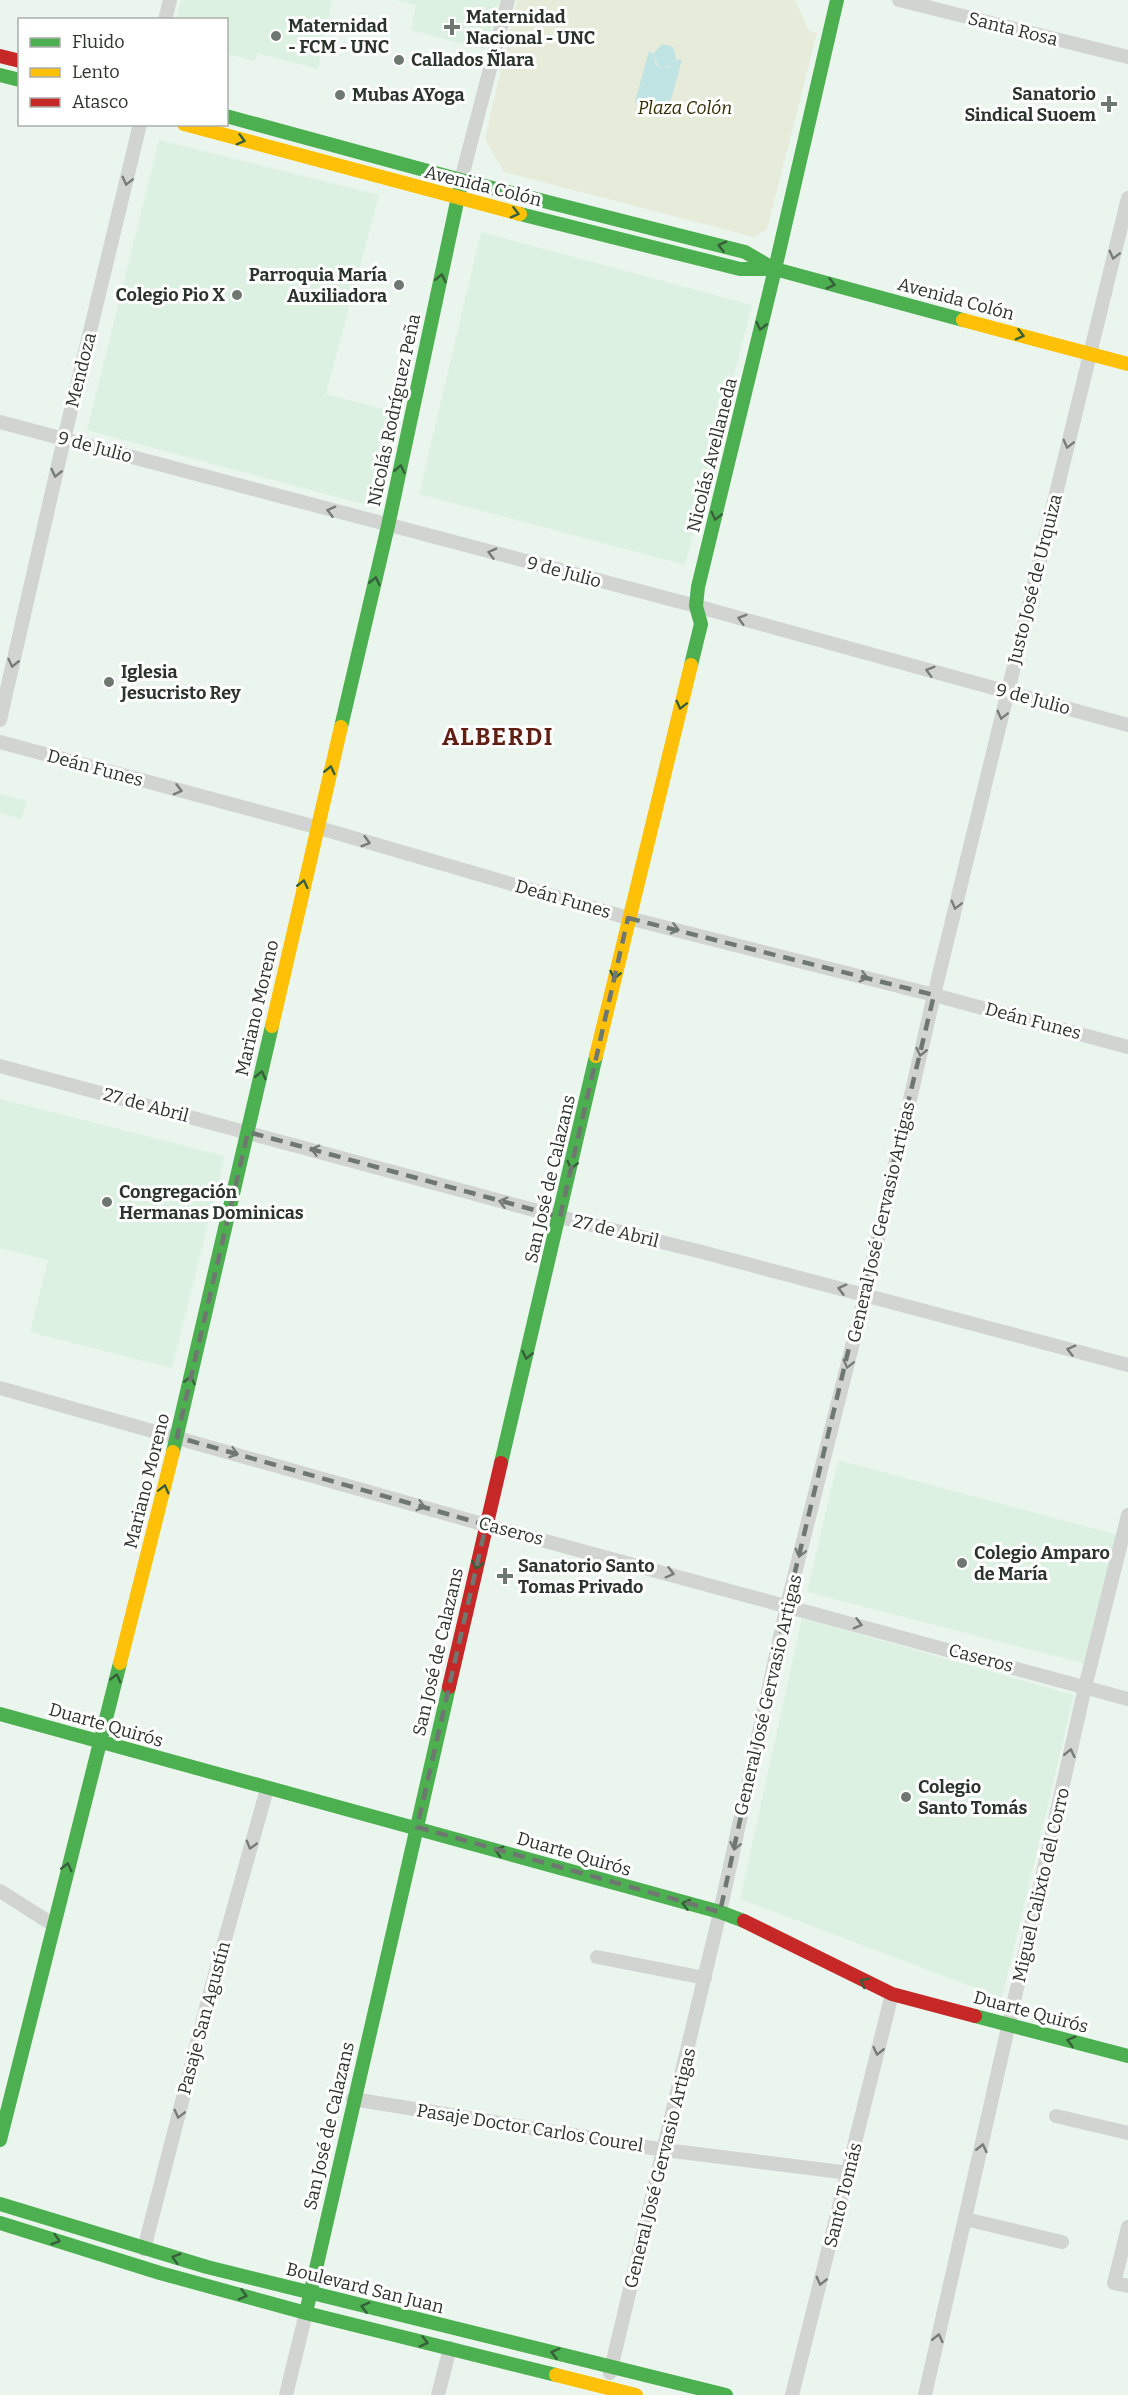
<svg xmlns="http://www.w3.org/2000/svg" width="1128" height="2395" font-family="Bitter,serif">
	<rect width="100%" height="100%" fill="#eaf5ed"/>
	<!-- built -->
	<path fill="#ddf1e2" d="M 181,0 L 332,0 L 318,69 L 258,53 L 255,61 L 227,54 L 226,20 L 176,19 Z
		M 394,0 L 499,0 L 486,50 L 411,30 L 416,5 Z
		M 159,140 L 379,195 L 326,394 L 399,413 L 377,508 L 87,430 Z
		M 481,232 L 752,305 L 685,565 L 419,494 Z
		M 0,794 L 27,801 L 21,819 L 0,813 Z
		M 0,1099 L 225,1156 L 172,1368 L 30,1332 L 48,1260 L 0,1248 Z
		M 838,1460 L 1118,1535 L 1086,1664 L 807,1592 Z
		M 802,1618 L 1074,1695 L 1002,1998 L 740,1899 Z"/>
	<!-- green -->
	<path fill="#e7ebd9" d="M 517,0 L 795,0 L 809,31 L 817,33 L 767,229 L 754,237 L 504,172 L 485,139 Z"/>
	<!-- water -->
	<path fill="#bfe4e3" d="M 662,44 L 673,47 L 676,58 C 673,66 666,69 658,65 L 653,56 L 656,65 L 668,68 L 677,59 L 682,60 L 668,110 L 663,112 L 638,105 L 635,102 L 649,51 L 653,54 Z"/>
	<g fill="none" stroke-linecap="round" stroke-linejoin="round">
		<!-- street -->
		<path stroke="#d1d4d1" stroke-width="14" d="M 899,0 L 1128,57
			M 165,20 L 170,0
			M 461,180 L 508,0
			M 0,422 L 696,606 L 1128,725
			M 0,720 L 64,439 L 140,124
			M 0,742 L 316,827 L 628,918 L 934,995 L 1128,1047
			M 0,1066 L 560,1217 L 702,1252 L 1128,1365
			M 0,1388 L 486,1525 L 1128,1699
			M 0,1891 L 52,1924
			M 597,1957 L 705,1978
			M 353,2099 L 665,2150 L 849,2173
			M 1056,2116 L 1128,2133
			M 965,2219 L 1062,2242
			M 1128,2227 L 1114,2283 L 1128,2286
			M 144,2249 L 211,1989 L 267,1789
			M 610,2373 L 720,1912 L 787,1605 L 865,1295 L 934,995 L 1128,198
			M 286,2395 L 306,2313
			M 438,2395 L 450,2348
			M 792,2395 L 892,1994
			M 925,2395 L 1085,1687 L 1128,1515"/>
		<!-- fast -->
		<path stroke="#4caf50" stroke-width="14" d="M 0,75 L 20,80
			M 226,116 L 461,180 L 745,252 L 774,269
			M 520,214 L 740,269 L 775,269 L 963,320
			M 775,269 L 837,0
			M 691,665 L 701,624 L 696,606 L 698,587 L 775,269
			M 341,727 L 388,526 L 461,183
			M 173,1452 L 272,1026
			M 501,1463 L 596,1056
			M 0,1714 L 720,1912 L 744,1921
			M 975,2016 L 1128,2056
			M 0,2140 L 120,1663
			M 0,2204 L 207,2267 L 726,2395
			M 0,2223 L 160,2273 L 306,2313 L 556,2375
			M 307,2308 L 449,1687"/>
		<!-- slow -->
		<path stroke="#ffc107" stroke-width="14" d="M 184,124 L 520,214
			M 963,320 L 1128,364
			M 272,1026 L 341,727
			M 596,1056 L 691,665
			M 120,1663 L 173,1452
			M 556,2375 L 636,2395"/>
		<!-- jam -->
		<path stroke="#c62828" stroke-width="14" d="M 0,56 L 20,61
			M 449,1687 L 501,1463
			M 744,1921 L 892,1994 L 975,2016"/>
	</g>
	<!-- one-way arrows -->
	<defs><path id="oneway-chevron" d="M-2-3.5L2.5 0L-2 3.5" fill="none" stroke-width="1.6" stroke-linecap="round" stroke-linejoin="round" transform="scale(1.5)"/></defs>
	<g stroke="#375f3a">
		<use href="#oneway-chevron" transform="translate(241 140) rotate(15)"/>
		<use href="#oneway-chevron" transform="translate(515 213) rotate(14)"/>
		<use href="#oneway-chevron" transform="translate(722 246) rotate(-166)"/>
		<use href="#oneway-chevron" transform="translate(441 278) rotate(-78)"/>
		<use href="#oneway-chevron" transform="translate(831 284) rotate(15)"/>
		<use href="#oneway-chevron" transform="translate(761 326) rotate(103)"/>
		<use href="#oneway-chevron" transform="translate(1020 335) rotate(15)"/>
		<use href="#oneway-chevron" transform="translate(400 469) rotate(-78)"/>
		<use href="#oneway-chevron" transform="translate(716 516) rotate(104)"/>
		<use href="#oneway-chevron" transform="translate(375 581) rotate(-77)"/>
		<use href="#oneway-chevron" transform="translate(681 705) rotate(104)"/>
		<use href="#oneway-chevron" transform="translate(330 770) rotate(-77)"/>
		<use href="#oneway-chevron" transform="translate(303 884) rotate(-77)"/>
		<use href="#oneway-chevron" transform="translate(615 975) rotate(103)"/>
		<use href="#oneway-chevron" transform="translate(261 1075) rotate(-77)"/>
		<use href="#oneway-chevron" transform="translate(572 1165) rotate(103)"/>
		<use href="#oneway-chevron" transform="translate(527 1355) rotate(103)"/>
		<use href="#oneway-chevron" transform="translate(190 1380) rotate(-77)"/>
		<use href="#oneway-chevron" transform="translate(164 1489) rotate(-76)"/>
		<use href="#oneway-chevron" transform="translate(477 1565) rotate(103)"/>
		<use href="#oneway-chevron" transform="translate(116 1678) rotate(-75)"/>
		<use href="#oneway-chevron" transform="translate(499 1851) rotate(-164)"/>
		<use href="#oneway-chevron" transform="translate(67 1867) rotate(-76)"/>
		<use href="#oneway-chevron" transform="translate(686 1904) rotate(-166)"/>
		<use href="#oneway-chevron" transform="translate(864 1982) rotate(-153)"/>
		<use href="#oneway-chevron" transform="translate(1071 2041) rotate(-165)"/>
		<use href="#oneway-chevron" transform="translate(56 2240) rotate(17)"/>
		<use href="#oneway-chevron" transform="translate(176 2258) rotate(-164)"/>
		<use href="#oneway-chevron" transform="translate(243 2295) rotate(15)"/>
		<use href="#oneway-chevron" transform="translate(365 2307) rotate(-166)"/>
		<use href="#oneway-chevron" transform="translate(424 2342) rotate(14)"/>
		<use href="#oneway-chevron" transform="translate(555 2353) rotate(-166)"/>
	</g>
	<g stroke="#767c77">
		<use href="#oneway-chevron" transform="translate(127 181) rotate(104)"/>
		<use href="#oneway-chevron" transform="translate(1114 255) rotate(104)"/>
		<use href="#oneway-chevron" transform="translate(1068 444) rotate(104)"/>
		<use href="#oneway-chevron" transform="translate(56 473) rotate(103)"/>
		<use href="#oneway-chevron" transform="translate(331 511) rotate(-165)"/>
		<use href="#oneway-chevron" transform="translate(492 553) rotate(-165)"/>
		<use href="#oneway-chevron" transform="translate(742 619) rotate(-164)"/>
		<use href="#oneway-chevron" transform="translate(13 663) rotate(103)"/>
		<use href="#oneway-chevron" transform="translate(930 671) rotate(-164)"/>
		<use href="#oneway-chevron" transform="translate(1002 715) rotate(104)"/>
		<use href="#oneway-chevron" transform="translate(178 790) rotate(15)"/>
		<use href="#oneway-chevron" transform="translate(366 842) rotate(16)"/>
		<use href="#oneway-chevron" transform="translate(956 905) rotate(104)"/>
		<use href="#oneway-chevron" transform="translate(675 929) rotate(14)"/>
		<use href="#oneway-chevron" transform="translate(864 977) rotate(14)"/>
		<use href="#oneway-chevron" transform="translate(921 1052) rotate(103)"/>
		<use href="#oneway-chevron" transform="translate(315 1150) rotate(-165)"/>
		<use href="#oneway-chevron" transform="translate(503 1202) rotate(-165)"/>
		<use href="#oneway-chevron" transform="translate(842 1289) rotate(-165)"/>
		<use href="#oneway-chevron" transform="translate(1071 1350) rotate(-165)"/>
		<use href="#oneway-chevron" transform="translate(848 1364) rotate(104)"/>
		<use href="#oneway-chevron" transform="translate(234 1453) rotate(16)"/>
		<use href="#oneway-chevron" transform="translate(421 1506) rotate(16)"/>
		<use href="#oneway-chevron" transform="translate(800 1553) rotate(104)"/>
		<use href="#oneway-chevron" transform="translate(670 1573) rotate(15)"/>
		<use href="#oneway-chevron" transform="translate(858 1624) rotate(15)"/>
		<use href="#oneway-chevron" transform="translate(1070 1753) rotate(-77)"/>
		<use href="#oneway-chevron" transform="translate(251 1845) rotate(106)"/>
		<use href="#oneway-chevron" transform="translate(735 1846) rotate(102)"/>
		<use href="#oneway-chevron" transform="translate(878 2051) rotate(103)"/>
		<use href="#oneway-chevron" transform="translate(179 2114) rotate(104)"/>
		<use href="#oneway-chevron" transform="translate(982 2148) rotate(-77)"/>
		<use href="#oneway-chevron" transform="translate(821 2281) rotate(104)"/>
		<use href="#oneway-chevron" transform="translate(938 2338) rotate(-77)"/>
	</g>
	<!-- marked area -->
	<path fill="none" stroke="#6e7871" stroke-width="4.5" stroke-dasharray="12 8" stroke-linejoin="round" d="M 628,918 L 934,995 L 787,1605 L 720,1912 L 417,1827 L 486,1525 L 177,1437 L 248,1132 L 560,1217 Z"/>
	<!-- markers -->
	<g fill="#6e7871" stroke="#fff" stroke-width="2">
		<path d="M449 18h6v6h6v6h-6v6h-6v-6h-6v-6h6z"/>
		<circle cx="276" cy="36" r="6"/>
		<circle cx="399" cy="60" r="6"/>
		<circle cx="340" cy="95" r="6"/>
		<path d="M1106 95h6v6h6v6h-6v6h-6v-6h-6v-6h6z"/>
		<circle cx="399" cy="285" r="6"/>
		<circle cx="237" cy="295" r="6"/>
		<circle cx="109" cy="682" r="6"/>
		<circle cx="107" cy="1202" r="6"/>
		<circle cx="962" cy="1563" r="6"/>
		<path d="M502 1567h6v6h6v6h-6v6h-6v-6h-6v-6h6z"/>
		<circle cx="906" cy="1797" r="6"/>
	</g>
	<g text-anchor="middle" stroke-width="6" stroke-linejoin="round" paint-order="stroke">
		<!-- poi labels -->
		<g font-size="18" font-weight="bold" fill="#2c342e" stroke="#fff" text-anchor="start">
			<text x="466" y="23">Maternidad<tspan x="466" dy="21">Nacional - UNC</tspan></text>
			<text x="288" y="32">Maternidad<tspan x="288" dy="21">- FCM - UNC</tspan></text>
			<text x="411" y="66">Callados Ñlara</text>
			<text x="1096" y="100" text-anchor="end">Sanatorio<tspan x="1096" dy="21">Sindical Suoem</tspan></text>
			<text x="352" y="101">Mubas AYoga</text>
			<text x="387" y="281" text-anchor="end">Parroquia María<tspan x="387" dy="21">Auxiliadora</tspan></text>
			<text x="225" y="301" text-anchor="end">Colegio Pio X</text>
			<text x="121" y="678">Iglesia<tspan x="121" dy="21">Jesucristo Rey</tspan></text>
			<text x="119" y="1198">Congregación<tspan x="119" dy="21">Hermanas Dominicas</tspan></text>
			<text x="974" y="1559">Colegio Amparo<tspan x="974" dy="21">de María</tspan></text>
			<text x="518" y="1572">Sanatorio Santo<tspan x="518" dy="21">Tomas Privado</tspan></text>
			<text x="918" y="1793">Colegio<tspan x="918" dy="21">Santo Tomás</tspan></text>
		</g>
		<!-- street labels -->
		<g font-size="18" fill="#2c342e" stroke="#fff">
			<text transform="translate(1013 29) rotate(14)" y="6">Santa Rosa</text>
			<text transform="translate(483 186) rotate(14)" y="6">Avenida Colón</text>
			<text transform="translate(956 299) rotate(15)" y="6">Avenida Colón</text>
			<text transform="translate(81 370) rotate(-76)" y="6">Mendoza</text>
			<text transform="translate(394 410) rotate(-78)" y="6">Nicolás Rodríguez Peña</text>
			<text transform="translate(95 447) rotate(15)" y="6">9 de Julio</text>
			<text transform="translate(712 455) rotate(-76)" y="6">Nicolás Avellaneda</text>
			<text transform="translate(564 572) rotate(15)" y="6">9 de Julio</text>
			<text transform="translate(1035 579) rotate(-76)" y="6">Justo José de Urquiza</text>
			<text transform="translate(1033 699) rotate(15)" y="6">9 de Julio</text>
			<text transform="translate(95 768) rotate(15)" y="6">Deán Funes</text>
			<text transform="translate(563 899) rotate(16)" y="6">Deán Funes</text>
			<text transform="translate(257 1008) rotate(-77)" y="6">Mariano Moreno</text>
			<text transform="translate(1033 1021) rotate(15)" y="6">Deán Funes</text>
			<text transform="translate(146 1105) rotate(15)" y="6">27 de Abril</text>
			<text transform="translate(550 1179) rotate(-77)" y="6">San José de Calazans</text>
			<text transform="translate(881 1222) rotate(-77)" y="6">General José Gervasio Artigas</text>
			<text transform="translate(616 1231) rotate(14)" y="6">27 de Abril</text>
			<text transform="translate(147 1481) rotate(-76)" y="6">Mariano Moreno</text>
			<text transform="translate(511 1531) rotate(15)" y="6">Caseros</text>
			<text transform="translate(438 1652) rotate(-77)" y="6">San José de Calazans</text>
			<text transform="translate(981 1658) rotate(15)" y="6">Caseros</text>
			<text transform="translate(768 1695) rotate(-77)" y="6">General José Gervasio Artigas</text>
			<text transform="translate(106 1725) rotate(16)" y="6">Duarte Quirós</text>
			<text transform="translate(574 1854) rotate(16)" y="6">Duarte Quirós</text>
			<text transform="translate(1041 1885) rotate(-77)" y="6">Miguel Calixto del Corro</text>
			<text transform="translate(1031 2012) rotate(15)" y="6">Duarte Quirós</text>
			<text transform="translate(204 2018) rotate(-75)" y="6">Pasaje San Agustín</text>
			<text transform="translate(329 2126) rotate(-77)" y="6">San José de Calazans</text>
			<text transform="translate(530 2128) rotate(9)" y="6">Pasaje Doctor Carlos Courel</text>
			<text transform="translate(660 2168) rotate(-76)" y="6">General José Gervasio Artigas</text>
			<text transform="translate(843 2195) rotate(-76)" y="6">Santo Tomás</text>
			<text transform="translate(365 2288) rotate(14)" y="6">Boulevard San Juan</text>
		</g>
		<!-- park labels -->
		<g font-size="18" font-style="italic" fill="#302c00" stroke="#fff">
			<text x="685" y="114">Plaza Colón</text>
		</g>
		<!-- district labels -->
		<g font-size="24" font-weight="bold" letter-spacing="1.5" fill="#611e12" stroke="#fff">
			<text x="498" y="745">ALBERDI</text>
		</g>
	</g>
	<!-- legend -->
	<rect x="18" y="18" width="210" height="108" fill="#ffffff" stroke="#abaeab" stroke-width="1.5"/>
	<rect x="30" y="38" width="30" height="9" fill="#4caf50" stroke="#abaeab" stroke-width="1.5"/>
	<text x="72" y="48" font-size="18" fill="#2c342e">Fluido</text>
	<rect x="30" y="68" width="30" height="9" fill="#ffc107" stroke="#abaeab" stroke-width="1.5"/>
	<text x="72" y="78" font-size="18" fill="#2c342e">Lento</text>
	<rect x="30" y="98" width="30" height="9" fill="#c62828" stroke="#abaeab" stroke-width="1.5"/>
	<text x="72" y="108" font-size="18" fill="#2c342e">Atasco</text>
</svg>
